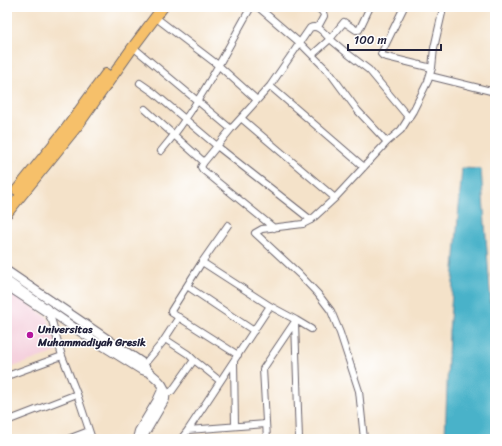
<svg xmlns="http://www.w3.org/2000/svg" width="502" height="446" font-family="Sriracha,sans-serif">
	<rect width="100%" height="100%" fill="#fff"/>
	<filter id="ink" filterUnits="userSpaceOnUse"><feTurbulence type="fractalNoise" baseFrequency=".025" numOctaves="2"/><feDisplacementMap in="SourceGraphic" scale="8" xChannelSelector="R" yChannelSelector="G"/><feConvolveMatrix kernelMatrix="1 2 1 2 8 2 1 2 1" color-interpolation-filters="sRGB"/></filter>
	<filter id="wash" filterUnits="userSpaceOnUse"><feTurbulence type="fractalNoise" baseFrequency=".012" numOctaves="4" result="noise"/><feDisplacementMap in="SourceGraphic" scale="16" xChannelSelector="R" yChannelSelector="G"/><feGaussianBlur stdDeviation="0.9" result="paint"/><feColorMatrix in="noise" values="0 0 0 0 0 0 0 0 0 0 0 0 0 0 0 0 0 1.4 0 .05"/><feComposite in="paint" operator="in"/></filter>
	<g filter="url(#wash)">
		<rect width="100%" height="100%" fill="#f4e2c9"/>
		<!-- built -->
		<path fill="#f4cfdc" d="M 7,290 L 21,298 L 48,318 L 59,351 L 7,369 Z"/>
		<!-- water -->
		<path fill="#4ab2c9" stroke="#366a82" d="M 462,168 L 481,169 L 495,360 L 495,439 L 445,439 L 449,332 Z"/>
	</g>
	<g filter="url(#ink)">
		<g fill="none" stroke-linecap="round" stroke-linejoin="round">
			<!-- minor casing -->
			<g stroke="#6c656d" stroke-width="8">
				<path id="minor" d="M 258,7 L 300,43 L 330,73 L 358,111 L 387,142
					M 317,7 C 320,10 324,12 324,16 L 318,27
					M 404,7 L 382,52 L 381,54 L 383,56 L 432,68
					M 155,17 L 218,65 L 257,100
					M 133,47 L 231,129
					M 312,55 L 330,39 L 348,54 L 369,70 L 409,118
					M 430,76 L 495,92
					M 140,83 L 153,92 L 217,146 L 311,220
					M 270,86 L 364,167
					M 145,109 L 204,162 L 231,129 L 270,86 L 310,28 C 318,24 324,33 330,39 L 344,22 L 356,30 L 359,30 L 370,7
					M 241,118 L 335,198
					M 161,151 C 198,108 223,56 251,7
					M 204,162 L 201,167 L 203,170 L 274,228
					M 7,200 L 9,202
					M 228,225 L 202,262 L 171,311 L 172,313 L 238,355
					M 202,262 L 270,306 L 296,320 L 311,329
					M 187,286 L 254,331
					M 7,287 L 48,314 L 52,321 L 62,356
					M 295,322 L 299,439
					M 165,339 L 188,354 L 194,360 L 220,381
					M 234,361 L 235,426
					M 142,367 L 162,343 L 179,317
					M 7,376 L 62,356 L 77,394 L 92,439
					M 162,393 L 166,394 L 172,391 L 194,360
					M 7,421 L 77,394
					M 188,430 L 266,424
					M 68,439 L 89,431
					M 181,439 L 188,430 L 270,306
					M 267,439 L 263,369 L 296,320
					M 364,439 L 359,391 L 340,333 L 331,311 L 318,294 L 299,274 L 255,233 L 262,229 L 303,224 L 311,220 L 335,198 L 387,142 L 401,130 L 413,111 L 428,81 L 432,68 L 434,48 L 442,13 L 442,7"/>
			</g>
			<!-- tertiary casing -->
			<g stroke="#6c656d" stroke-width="10">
				<path id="tertiary" d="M 7,271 L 141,362 C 144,365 146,369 149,372 C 157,379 168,386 165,399 L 145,433 L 143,439
					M 7,281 L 76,329 L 140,369 L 148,372
					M 137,439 L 139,431 L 157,401 L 163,388"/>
			</g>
			<!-- trunk casing -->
			<g stroke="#6c656d" stroke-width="12">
				<path id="trunk" d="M 17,190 L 66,129 L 106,74
					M 7,213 L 78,125 L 133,47 L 163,7"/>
			</g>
			<!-- minor -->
			<use href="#minor" stroke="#fff" stroke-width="6"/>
			<!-- tertiary -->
			<use href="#tertiary" stroke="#fff" stroke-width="8"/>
			<!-- trunk -->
			<use href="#trunk" stroke="#f6c06b" stroke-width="10"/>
		</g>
	</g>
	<!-- markers -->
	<circle fill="#b5179e" stroke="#fff" stroke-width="1.5" cx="30" cy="335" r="4"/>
	<g text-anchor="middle" stroke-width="3" stroke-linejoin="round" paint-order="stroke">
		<!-- poi labels -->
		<g font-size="11" font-weight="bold" fill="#22223b" stroke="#fff" text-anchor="start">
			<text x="38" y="333">Universitas<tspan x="38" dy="13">Muhammadiyah Gresik</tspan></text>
		</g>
	</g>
	<!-- margin -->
	<rect width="502" height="446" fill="none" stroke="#fff" stroke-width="24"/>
	<!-- scale -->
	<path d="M348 44v6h93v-6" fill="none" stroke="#22223b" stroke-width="2"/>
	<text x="354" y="44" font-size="12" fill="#22223b" stroke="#ffffff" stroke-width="3" paint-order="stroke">100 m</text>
</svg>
